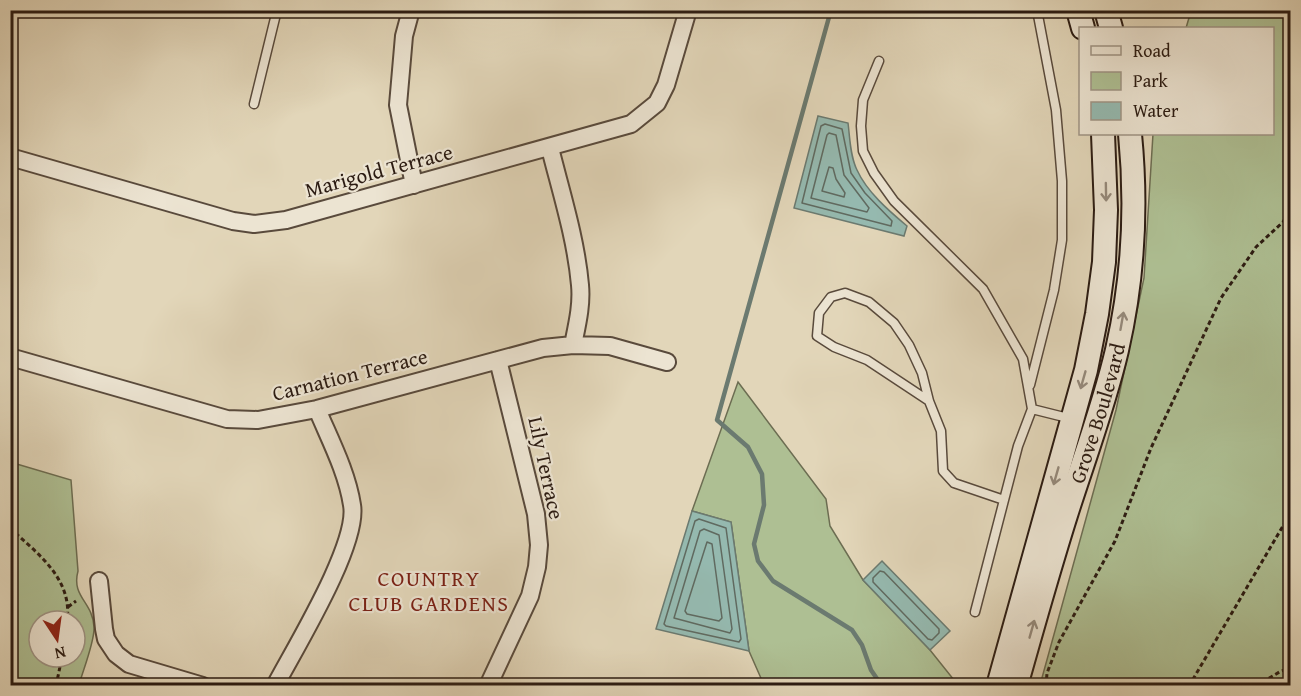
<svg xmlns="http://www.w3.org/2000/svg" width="1301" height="696" font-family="'Gentium Book Plus',serif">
	<rect width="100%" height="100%" fill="#e2d6b9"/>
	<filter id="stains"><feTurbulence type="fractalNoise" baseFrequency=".00333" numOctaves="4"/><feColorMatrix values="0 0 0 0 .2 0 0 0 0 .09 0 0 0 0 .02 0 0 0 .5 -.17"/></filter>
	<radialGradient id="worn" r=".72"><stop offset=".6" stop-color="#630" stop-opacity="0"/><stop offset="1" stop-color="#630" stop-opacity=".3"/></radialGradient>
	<!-- green -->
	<path fill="#aebf93" stroke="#6c6d52" stroke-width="1.5" fill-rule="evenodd" d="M 1191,11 L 1290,11 L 1290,685 L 1040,685 L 1116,410 L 1144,278 L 1153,134 L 1272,134 L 1272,28 L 1186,28 Z
		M 738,382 L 826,499 L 830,526 L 863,580 L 930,650 L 958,685 L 764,685 L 749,651 L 731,522 L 692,511 Z
		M 10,462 L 71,480 L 78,571 C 71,597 93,602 94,627 C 95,641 83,670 79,685 L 11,685 ZM 39,621 L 75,621 L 75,657 L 39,657 Z"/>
	<!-- water -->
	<path fill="#95b9af" stroke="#6b7a70" stroke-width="1.5" d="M 818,116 L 848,123 C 850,138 850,156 857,170 C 867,192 889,211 907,226 L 904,236 L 794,208 Z
		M 692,511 L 731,522 L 749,651 L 656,629 Z
		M 882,561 L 950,631 L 930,650 L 863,580 Z"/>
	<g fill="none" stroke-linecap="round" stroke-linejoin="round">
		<!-- shore -->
		<path stroke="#606a60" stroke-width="1.5" d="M 825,124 L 842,129 L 851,173 L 865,193 L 892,221 L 891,226 L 802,203 L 821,126 Z
			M 829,133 L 836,135 L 844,175 L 869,208 L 867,212 L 811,198 L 827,135 Z
			M 829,167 L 833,168 L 836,179 L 845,193 L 844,197 L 822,191 Z
			M 699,519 L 726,528 L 741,639 L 739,642 L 666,626 L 664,624 L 695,521 Z
			M 704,529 L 719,535 L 732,629 L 730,633 L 674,618 L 700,531 Z
			M 707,542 L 712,544 L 722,618 L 719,621 L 687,614 L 685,611 Z
			M 880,571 L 884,572 L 939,629 L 939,633 L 932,640 L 928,639 L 873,582 L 873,578 Z"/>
		<!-- stream -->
		<path stroke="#6b7a70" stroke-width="4.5" d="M 831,10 L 717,420 L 748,447 L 762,474 L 764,505 L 754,544 L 758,561 L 773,581 L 852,630 L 862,645 L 871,670 L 882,686"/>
		<!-- lane casing -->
		<g stroke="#594a3c" stroke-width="11">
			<path id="lane" d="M 10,11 L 11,10
				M 879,61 L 863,100 L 861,126 L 863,151 L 874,173 L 894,201 L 983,289 L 1023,359 L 1032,409 L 1072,419
				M 254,104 L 277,10
				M 1030,385 L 1054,290 L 1062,240 L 1062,181 L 1056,110 L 1037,10
				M 929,401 L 867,360 L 834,347 L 817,336 L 819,313 L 831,297 L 845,293 L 869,302 L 894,323 L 909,345 L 922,373 L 929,401 L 941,431 L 943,471 L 954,483 L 1004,500
				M 975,612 L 1018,446 L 1032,409"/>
		</g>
		<!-- street casing -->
		<g stroke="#594a3c" stroke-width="20">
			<path id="street" d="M 411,10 L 404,36 L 398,105 L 414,185
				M 550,148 C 561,192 576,239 580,285 C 582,305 577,325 573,345
				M 10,157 L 233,221 L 254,224 L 286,220 L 631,124 L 657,103 L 666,85 L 688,10
				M 10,357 L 227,419 L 258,420 L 317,409 L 543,348 L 573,345 L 610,346 L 667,362
				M 99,581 L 104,629 L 106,639 L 116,654 L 129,664 L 203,686
				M 275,686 C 295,648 359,544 352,505 C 347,472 330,440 317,409
				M 488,686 L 530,596 L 537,567 L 539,545 L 536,514 L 498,360"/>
		</g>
		<!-- secondary casing -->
		<g stroke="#2b1b12" stroke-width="26">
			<g id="secondary">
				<path d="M 1078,10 L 1083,28"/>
				<path d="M 1106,10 L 1111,28"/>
				<path d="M 998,686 L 1086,370 L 1097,314 L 1104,262 L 1106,210 L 1103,134"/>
				<path id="s1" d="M 1016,686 C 1032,629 1048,572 1066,515 C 1083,461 1104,406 1117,350 C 1133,280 1137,205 1130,134"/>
			</g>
		</g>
		<!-- path -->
		<path stroke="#2b1b12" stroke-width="3" stroke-dasharray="4.5 3" stroke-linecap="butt" d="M 10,528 C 38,554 73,579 67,621
			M 68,607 L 76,601
			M 56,686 L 62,657
			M 1046,686 L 1047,673 L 1059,642 L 1115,541 L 1151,448 L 1221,298 L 1256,247 L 1283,222 L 1290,210
			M 1189,686 L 1290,514
			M 1256,686 L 1281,671 L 1290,669"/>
		<!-- lane -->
		<use href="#lane" stroke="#ece4d2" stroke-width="8"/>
		<!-- street -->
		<use href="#street" stroke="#ece4d2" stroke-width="16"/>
		<!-- secondary -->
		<use href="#secondary" stroke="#ece4d2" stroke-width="22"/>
	</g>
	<!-- one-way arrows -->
	<defs><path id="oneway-shaft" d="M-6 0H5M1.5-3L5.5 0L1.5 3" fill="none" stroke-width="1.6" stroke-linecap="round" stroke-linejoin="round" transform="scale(1.5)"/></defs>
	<g stroke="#958a7c">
		<use href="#oneway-shaft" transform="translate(1106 192) rotate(89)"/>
		<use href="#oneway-shaft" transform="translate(1122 321) rotate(-80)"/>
		<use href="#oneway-shaft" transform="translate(1083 380) rotate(106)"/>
		<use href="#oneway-shaft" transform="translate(1056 476) rotate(106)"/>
		<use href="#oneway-shaft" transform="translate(1032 629) rotate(-74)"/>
	</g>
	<g text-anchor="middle" stroke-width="4.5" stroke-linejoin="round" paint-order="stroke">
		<!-- street labels -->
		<g font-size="21" fill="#2b1b12" stroke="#ece4d2">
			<text transform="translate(379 171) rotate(-15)" y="7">Marigold Terrace</text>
			<text transform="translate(350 375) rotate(-14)" y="7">Carnation Terrace</text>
			<text dy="7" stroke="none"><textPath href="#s1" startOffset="285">Grove Boulevard</textPath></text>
			<text transform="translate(546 468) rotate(78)" y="7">Lily Terrace</text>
		</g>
		<!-- neighbourhood labels -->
		<g font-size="22" letter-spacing="1.5" fill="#7a1f14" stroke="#ece4d2">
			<text x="429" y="586">COUNTRY<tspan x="429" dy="25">CLUB GARDENS</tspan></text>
		</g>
	</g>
	<!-- margin -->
	<rect width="1301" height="696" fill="none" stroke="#e2d6b9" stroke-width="36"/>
	<rect x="12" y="12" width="1277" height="672" fill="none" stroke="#2b1b12" stroke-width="3"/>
	<rect x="18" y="18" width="1265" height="660" fill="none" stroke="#2b1b12" stroke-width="1.5"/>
	<!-- legend -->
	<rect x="1079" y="27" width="195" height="108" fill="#ece4d2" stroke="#9f9485" stroke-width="1.5"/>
	<rect x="1091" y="46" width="30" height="9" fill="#ece4d2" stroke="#9f9485" stroke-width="1.5"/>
	<text x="1133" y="57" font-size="18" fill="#2b1b12">Road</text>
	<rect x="1091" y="72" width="30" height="18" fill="#aebf93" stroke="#9f9485" stroke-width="1.5"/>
	<text x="1133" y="87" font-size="18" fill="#2b1b12">Park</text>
	<rect x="1091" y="102" width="30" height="18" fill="#95b9af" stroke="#9f9485" stroke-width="1.5"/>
	<text x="1133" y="117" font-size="18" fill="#2b1b12">Water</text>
	<!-- north arrow -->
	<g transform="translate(57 639) rotate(167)"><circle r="28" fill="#ece4d2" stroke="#9f9485" stroke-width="1.5"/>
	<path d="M0-4.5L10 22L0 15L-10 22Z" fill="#8f2418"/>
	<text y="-9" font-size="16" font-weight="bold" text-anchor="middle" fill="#2b1b12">N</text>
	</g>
	<rect width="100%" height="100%" filter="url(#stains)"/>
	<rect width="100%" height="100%" fill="url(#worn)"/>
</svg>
